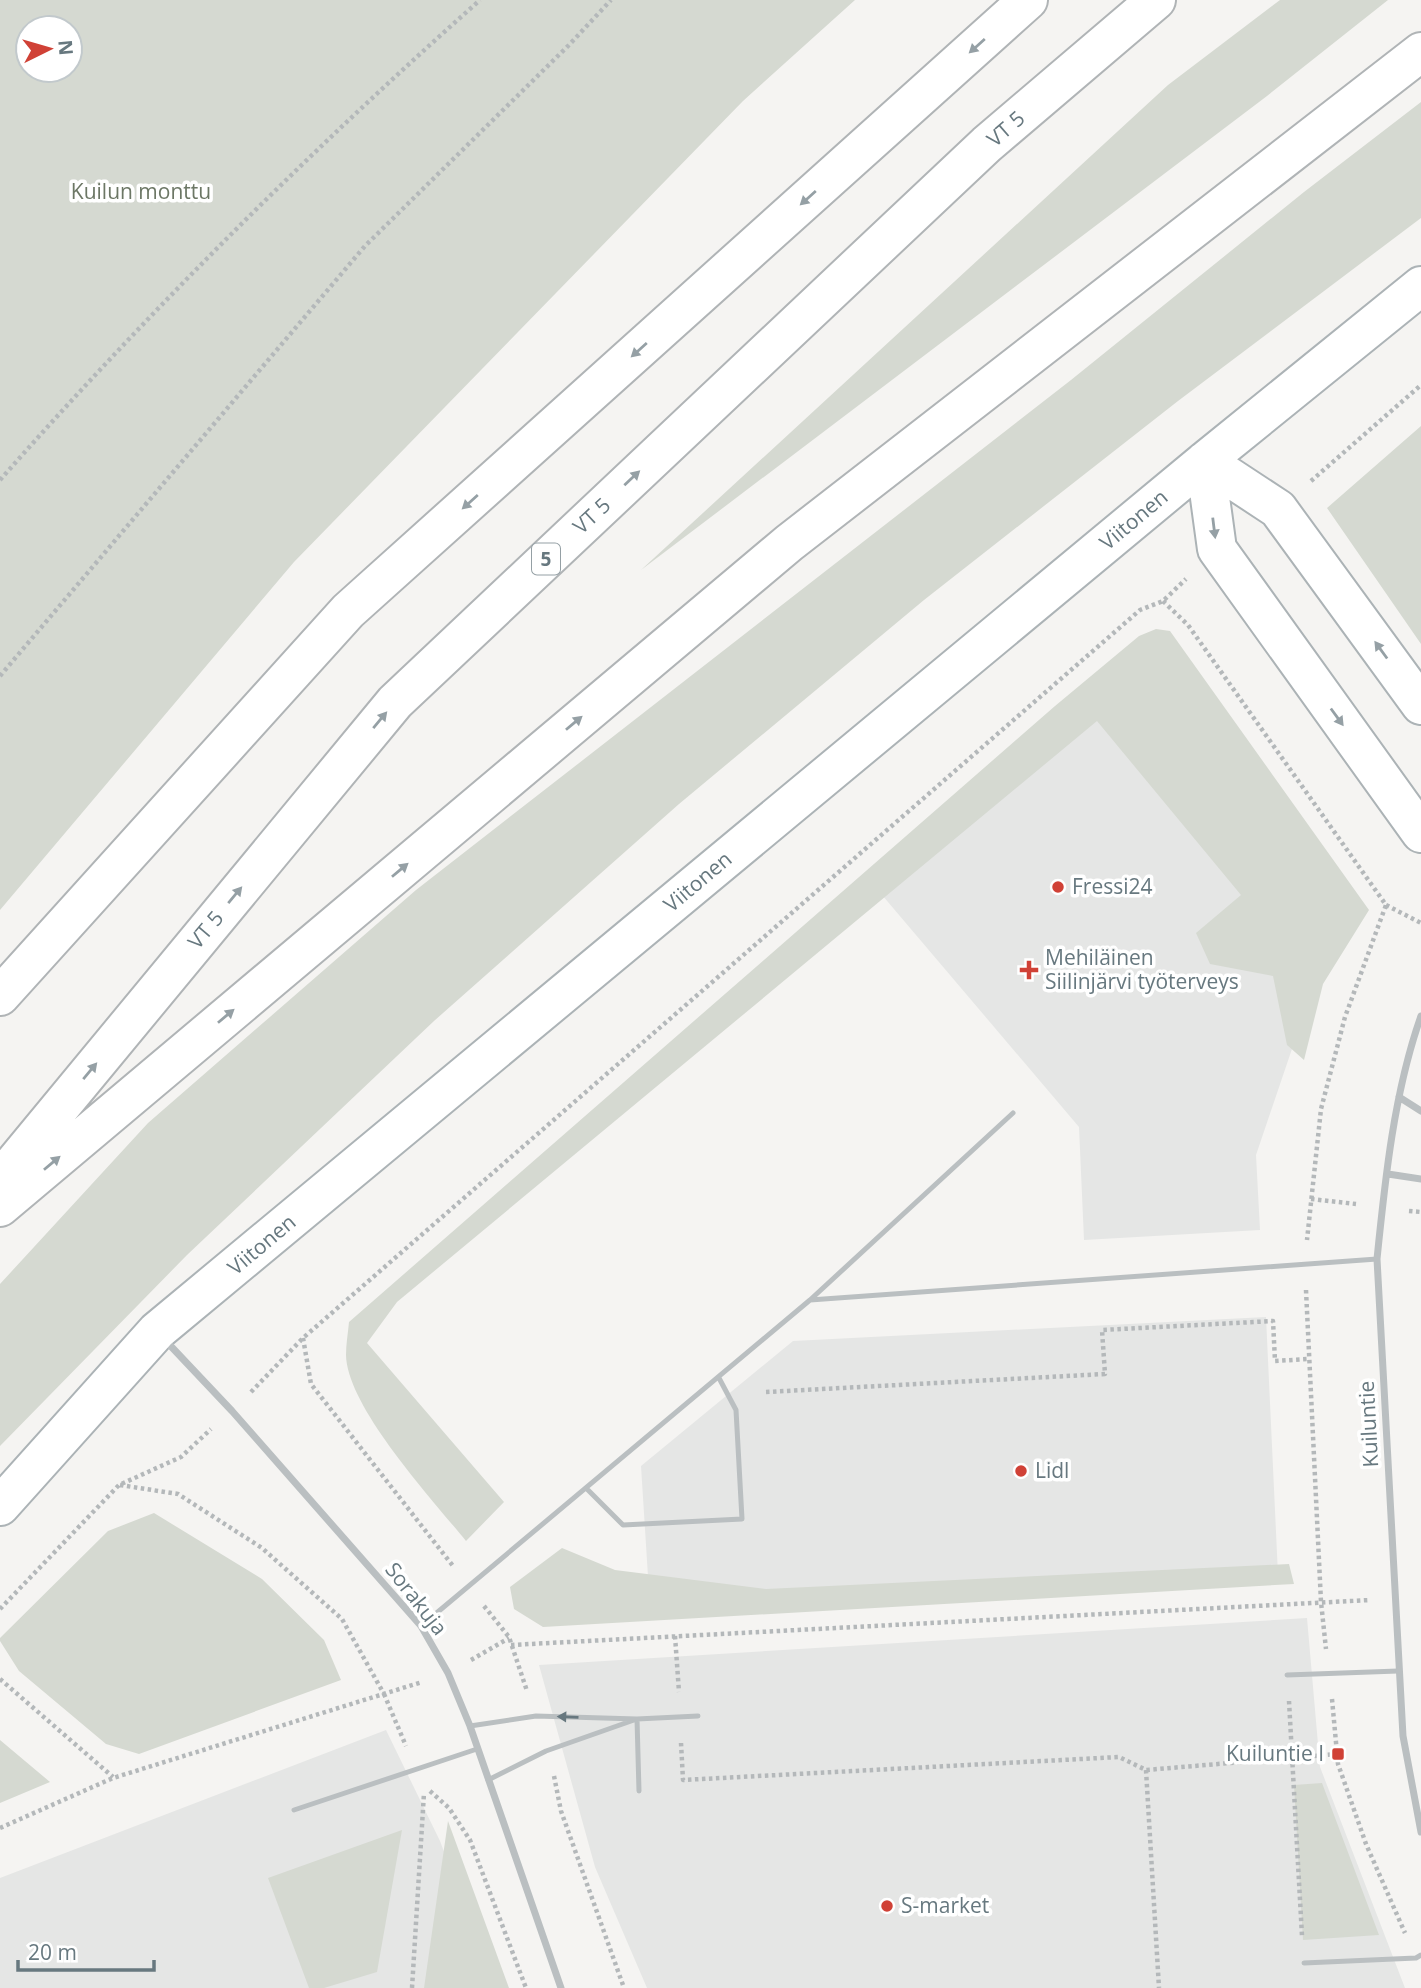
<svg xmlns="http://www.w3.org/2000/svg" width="1421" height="1988" font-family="'Open Sans',sans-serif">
	<rect width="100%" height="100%" fill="#f5f4f2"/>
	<!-- built -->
	<path fill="#e5e6e5" d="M 1126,683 L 1333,928 L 1256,1155 L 1260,1230 L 1084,1240 L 1079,1127 L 871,882 Z
		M 1266,1317 L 1278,1575 L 650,1608 L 641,1466 L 793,1341 Z
		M 1307,1618 L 1320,1767 L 1405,1988 L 647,1988 L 595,1867 L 539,1665 Z
		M 386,1730 L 440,1841 L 495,1988 L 0,1988 L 0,1878 Z"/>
	<!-- green -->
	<path fill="#d5d9d1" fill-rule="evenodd" d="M 0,0 L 855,0 L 743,101 L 294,562 L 0,910 ZM 28,28 L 70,28 L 70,70 L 28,70 Z
		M 1280,0 L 1388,0 L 1267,96 L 641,570 L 1168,85 Z
		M 1421,102 L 1421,218 L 1178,401 L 924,600 L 679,804 L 434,1021 L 187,1255 L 0,1446 L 0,1284 L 148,1123 L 416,890 L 1071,380 L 1304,192 Z
		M 1421,426 L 1421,644 L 1327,508 Z
		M 1156,629 L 1170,631 L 1369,910 L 1323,984 L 1304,1060 L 1287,1045 L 1273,976 L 1210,964 L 1196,933 L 1241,895 L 1097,721 L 397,1302 L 367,1343 L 504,1502 L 466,1541 C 432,1499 347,1407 346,1355 C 346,1344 348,1333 349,1322 L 1055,706 L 1139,636 Z
		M 154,1513 L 262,1579 L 324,1640 L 341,1680 L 139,1754 L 106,1744 L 19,1671 L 0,1641 L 0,1638 L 108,1531 Z
		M 562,1548 L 615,1570 L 766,1589 L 1289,1564 L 1294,1584 L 543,1627 L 514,1609 L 510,1587 Z
		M 0,1740 L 50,1782 L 0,1803 Z
		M 1322,1783 L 1379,1935 L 1303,1940 L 1294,1785 Z
		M 448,1821 L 509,1988 L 424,1988 Z
		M 402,1830 L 377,1972 L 324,1988 L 309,1988 L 268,1878 Z"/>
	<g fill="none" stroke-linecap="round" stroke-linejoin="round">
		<!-- secondary casing -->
		<g stroke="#acb3b6" stroke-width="42">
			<path id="secondary" d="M 1205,461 L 1217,549 L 1421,833
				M 1205,461 L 1278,509 L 1421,705
				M 0,1506 L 157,1331 L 1205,461 L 1421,286"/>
		</g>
		<!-- highway casing -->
		<g stroke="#b0b4b6" stroke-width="42">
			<path id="highway" d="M 0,996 L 348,611 L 1028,0
				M 0,1180 L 395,702 L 987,144 L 1156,0
				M 0,1207 L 789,543 L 1421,52"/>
		</g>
		<!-- path -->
		<path stroke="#b4b8ba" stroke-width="4.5" stroke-dasharray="3.5 3.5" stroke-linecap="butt" d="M 0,480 C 150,310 310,151 480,0
			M 1311,481 L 1421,385
			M 1163,601 L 1188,625 L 1386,905 L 1345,1017 L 1321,1109 L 1307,1240
			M 0,676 L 365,246 L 569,45 L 611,0
			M 1386,905 L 1421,923
			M 1311,1199 L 1356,1204
			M 1409,1211 L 1421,1212
			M 1306,1290 L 1321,1602 L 1326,1649
			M 303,1338 L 311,1384 L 453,1566
			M 251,1392 L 303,1338 L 1140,610 L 1163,601 L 1186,579
			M 766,1392 L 1105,1374 L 1102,1330 L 1273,1321 L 1275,1361 L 1308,1359
			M 120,1485 L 178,1494 L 262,1548 L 342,1619 L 384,1694
			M 484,1606 L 509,1637 L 527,1691
			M 0,1609 L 119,1485 L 181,1457 L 211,1429
			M 675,1636 L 679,1692
			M 511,1645 L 1370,1600
			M 471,1660 L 509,1638
			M 0,1679 L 113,1777
			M 384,1694 L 406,1746
			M 1332,1699 L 1338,1764 L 1366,1844 L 1405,1933
			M 1289,1701 L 1302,1936
			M 681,1743 L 683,1780 L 1119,1757 L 1146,1770 L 1338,1754
			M 1146,1770 L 1159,1988
			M 554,1776 L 561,1811 L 624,1988
			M 430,1791 L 449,1808 L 470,1840 L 526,1988
			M 0,1828 L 113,1778 L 422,1682
			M 412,1988 L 424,1793"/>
		<!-- lane -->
		<path stroke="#babfc1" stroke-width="5" d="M 810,1300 L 1013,1113
			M 587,1489 L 623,1525 L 742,1519 L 736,1410 L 719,1378
			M 421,1626 L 810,1300 L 1377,1259
			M 1287,1675 L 1398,1671
			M 637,1719 L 639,1791
			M 470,1726 L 536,1716 L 637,1719 L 698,1716
			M 488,1780 L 546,1751 L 634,1720
			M 294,1810 L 477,1749
			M 1304,1963 L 1416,1958 L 1421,1955"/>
		<!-- street -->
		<path stroke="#babfc1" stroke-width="7" d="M 1421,1016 C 1394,1092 1385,1180 1377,1259 L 1403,1736 L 1421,1832
			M 1399,1097 L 1421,1111
			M 1388,1174 L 1421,1179
			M 165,1340 L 232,1411 L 421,1626 L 448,1673 L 470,1726 L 561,1988"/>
		<!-- secondary -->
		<use href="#secondary" stroke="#fff" stroke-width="38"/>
		<!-- highway -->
		<use href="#highway" stroke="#fff" stroke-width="38"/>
	</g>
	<!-- one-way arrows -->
	<defs><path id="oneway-solid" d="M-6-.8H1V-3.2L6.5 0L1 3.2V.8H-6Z" transform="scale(1.75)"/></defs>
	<g fill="#95a0a5">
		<use href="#oneway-solid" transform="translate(977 46) rotate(138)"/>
		<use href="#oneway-solid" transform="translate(808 198) rotate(138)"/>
		<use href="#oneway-solid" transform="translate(639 350) rotate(138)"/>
		<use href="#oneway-solid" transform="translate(632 478) rotate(-43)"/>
		<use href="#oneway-solid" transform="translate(470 502) rotate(138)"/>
		<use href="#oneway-solid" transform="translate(1214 528) rotate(83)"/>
		<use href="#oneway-solid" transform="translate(1381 650) rotate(-126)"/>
		<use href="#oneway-solid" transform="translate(1337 717) rotate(54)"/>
		<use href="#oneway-solid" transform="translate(380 720) rotate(-50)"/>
		<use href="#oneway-solid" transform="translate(574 723) rotate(-40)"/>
		<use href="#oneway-solid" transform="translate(400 870) rotate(-40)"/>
		<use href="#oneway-solid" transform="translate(235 895) rotate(-50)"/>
		<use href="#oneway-solid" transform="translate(226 1016) rotate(-40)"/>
		<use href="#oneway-solid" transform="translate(90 1071) rotate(-50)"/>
		<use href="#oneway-solid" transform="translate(52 1163) rotate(-40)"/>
	</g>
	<use fill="#67787f" href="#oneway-solid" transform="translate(568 1717) rotate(-178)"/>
	<!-- markers -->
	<g fill="#d04136" stroke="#fff" stroke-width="2.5">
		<circle cx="1058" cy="887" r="7"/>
		<path d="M1025.5 959.5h7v7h7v7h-7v7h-7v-7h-7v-7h7z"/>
		<circle cx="1021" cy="1471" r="7"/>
		<rect x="1331" y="1747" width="14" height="14" rx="3.5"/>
		<circle cx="887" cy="1906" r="7"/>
	</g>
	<g text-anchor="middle" stroke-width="7" stroke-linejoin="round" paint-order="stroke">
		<!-- shield labels -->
		<rect fill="#fff" stroke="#95a0a5" stroke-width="2" x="532" y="543.5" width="28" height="31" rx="5"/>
		<g font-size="19" font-weight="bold" fill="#67787f">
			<text x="546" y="566">5</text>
		</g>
		<!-- street labels -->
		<g font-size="21" fill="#67787f" stroke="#fff">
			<text transform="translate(1006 129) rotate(-41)" y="7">VT 5</text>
			<text transform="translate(592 516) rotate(-43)" y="7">VT 5</text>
			<text transform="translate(1134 520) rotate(-40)" y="7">Viitonen</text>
			<text transform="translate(698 882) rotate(-40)" y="7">Viitonen</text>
			<text transform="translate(206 930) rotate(-50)" y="7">VT 5</text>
			<text transform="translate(262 1245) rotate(-40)" y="7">Viitonen</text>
			<text transform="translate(1369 1424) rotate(-93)" y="7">Kuiluntie</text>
			<text transform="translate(416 1599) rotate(52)" y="7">Sorakuja</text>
		</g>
		<!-- park labels -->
		<g font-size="21" fill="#6c7765" stroke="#fff">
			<text x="141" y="199">Kuilun monttu</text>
		</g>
		<!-- poi labels -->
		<g font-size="21" fill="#67787f" stroke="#fff" text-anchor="start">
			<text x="1072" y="894">Fressi24</text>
			<text x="1045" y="965">Mehiläinen<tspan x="1045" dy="24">Siilinjärvi työterveys</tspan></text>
			<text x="1035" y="1478">Lidl</text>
			<text x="1324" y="1761" text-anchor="end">Kuiluntie I</text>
			<text x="901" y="1913">S-market</text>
		</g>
	</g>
	<!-- north arrow -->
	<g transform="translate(49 49) rotate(85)"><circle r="33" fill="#ffffff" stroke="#c2c9cc" stroke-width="2"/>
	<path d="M0-5L12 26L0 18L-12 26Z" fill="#d04136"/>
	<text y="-10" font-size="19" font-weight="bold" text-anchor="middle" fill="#67787f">N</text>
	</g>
	<!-- scale -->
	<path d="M18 1960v10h136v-10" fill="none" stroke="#67787f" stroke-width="3.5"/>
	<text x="28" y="1960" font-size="21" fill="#67787f" stroke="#ffffff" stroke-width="5" paint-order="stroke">20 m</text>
</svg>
